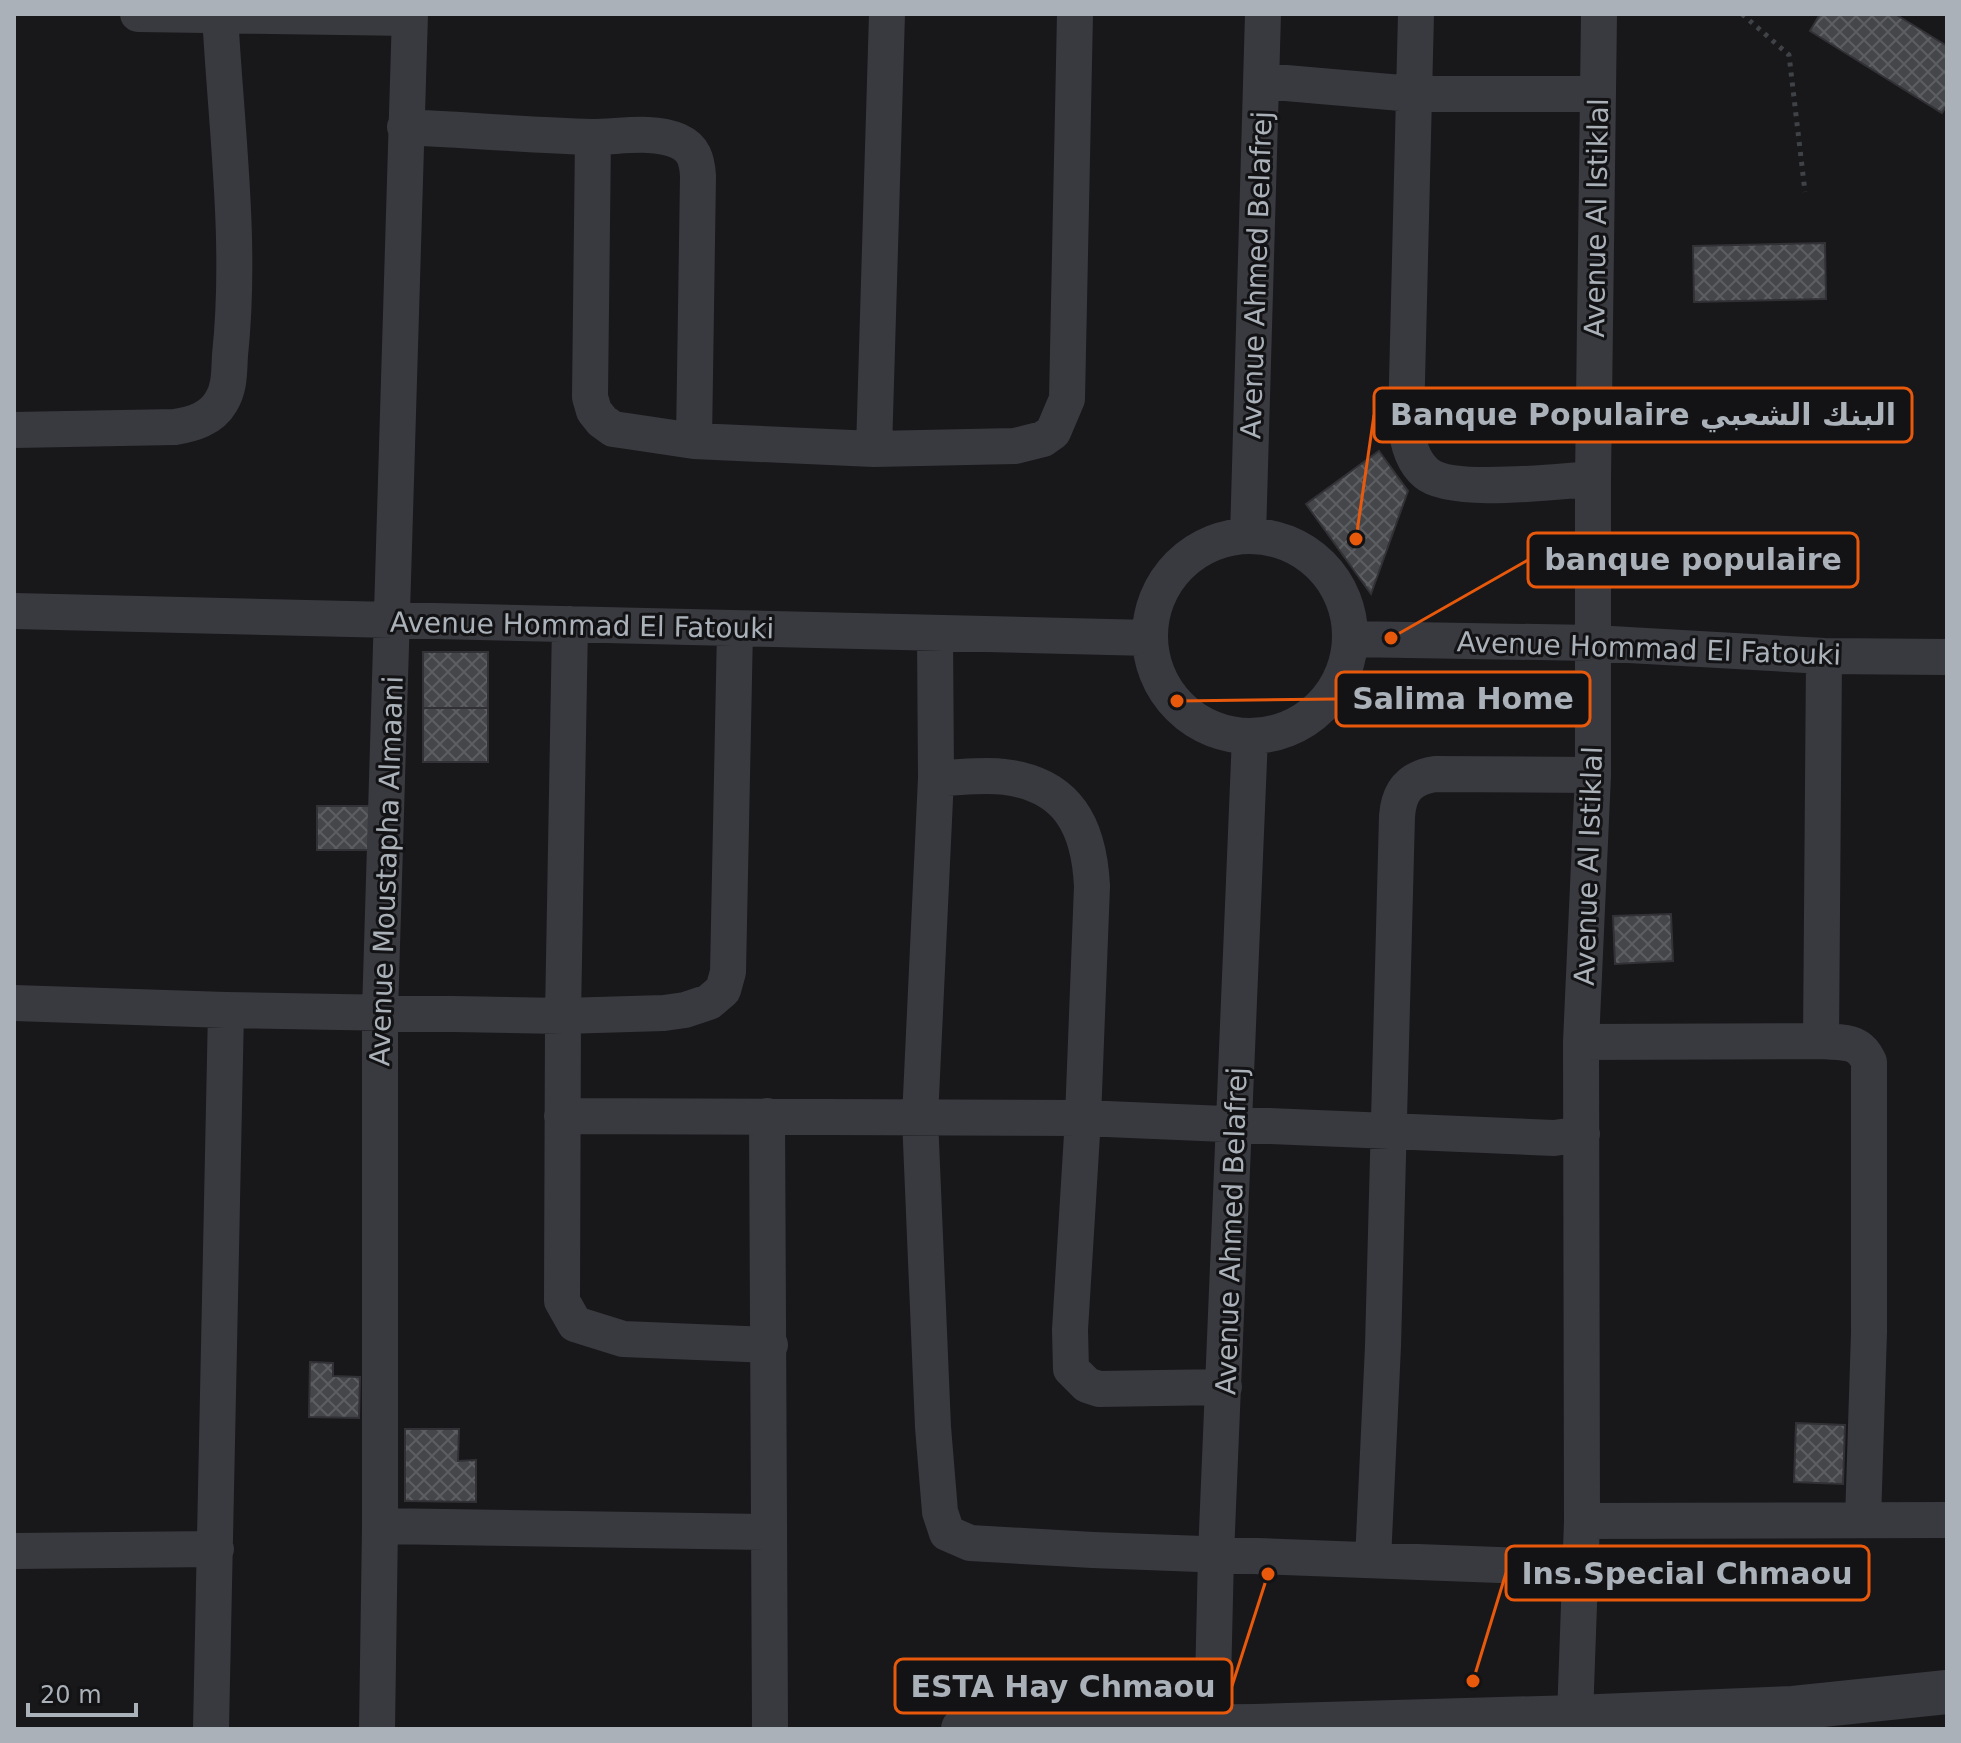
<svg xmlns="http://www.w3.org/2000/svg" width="1961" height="1743" font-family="'DejaVu Sans','Noto Naskh Arabic',sans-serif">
	<defs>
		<pattern id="building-cross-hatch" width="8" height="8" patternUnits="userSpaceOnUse" patternTransform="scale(2)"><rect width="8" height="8" fill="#44464a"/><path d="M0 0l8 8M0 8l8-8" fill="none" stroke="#5c5e62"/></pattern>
	</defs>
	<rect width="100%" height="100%" fill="#18181a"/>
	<!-- building -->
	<path fill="url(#building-cross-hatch)" stroke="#323236" stroke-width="2" d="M 1820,14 L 1895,14 L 1947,46 L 1947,105 L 1942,113 L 1810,31 Z
		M 1825,243 L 1826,299 L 1694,302 L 1693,246 Z
		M 1379,451 L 1408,491 L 1371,594 L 1306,504 Z
		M 423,652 L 488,652 L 488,708 L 423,708 Z
		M 423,708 L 488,708 L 488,762 L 423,762 Z
		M 317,806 L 374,806 L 374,850 L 317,850 Z
		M 1671,914 L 1673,961 L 1615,964 L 1613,916 Z
		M 310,1362 L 333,1363 L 333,1376 L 360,1377 L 359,1418 L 309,1417 Z
		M 1796,1423 L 1845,1425 L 1843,1484 L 1794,1482 Z
		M 405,1429 L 459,1429 L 458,1461 L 476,1460 L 476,1502 L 405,1501 Z"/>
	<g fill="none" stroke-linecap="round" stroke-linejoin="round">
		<!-- path -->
		<path stroke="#3f4246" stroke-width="5" stroke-dasharray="4 6" stroke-linecap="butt" d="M 1742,14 L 1789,55 L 1805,192"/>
		<!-- minor -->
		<path stroke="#393a3f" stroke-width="36" d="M 138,14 L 410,18
			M 1416,14 L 1406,422 C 1407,441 1411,460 1426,473 C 1451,495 1557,481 1593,479
			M 1263,81 L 1413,94 L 1597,94
			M 405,127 C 467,130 530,135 592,137 C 619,137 653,130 678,141 C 694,148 697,160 698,176 L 694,441
			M 593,137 L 590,397 L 594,411 L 602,421 L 613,429 L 627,431 L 694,441 L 874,449 L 1015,446 L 1043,439 L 1053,432 L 1067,399 L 1075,14
			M 14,430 L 175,427 C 193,424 211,419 221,402 C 230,388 229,371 230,355 C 242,242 226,127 220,14
			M 874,449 L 887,14
			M 1248,536 L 1263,14
			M1150 636a100 100 0 1 1 200 0a100 100 0 1 1-200 0Z
			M 14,611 L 1150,638
			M 570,624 L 563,1016 L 562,1301 L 575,1324 L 623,1339 L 770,1345
			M 935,633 L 936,778 L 920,1118 L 933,1427 L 940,1512 L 947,1533 L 970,1543 L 1093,1550 L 1579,1568
			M 1350,639 L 1593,643 L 1824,656 L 1947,657
			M 936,778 C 958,778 983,774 1005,777 C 1068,785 1089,826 1092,886 L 1083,1118 L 1070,1330 L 1071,1369 L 1087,1385 L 1099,1389 L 1224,1387
			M 14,1003 L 226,1010 L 563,1016 L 664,1013 L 685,1010 L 709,1002 L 723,990 L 728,972 L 735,629
			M 1821,1041 L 1824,656
			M 1581,1042 L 1821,1041 C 1843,1043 1859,1039 1869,1062 L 1869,1332 L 1863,1520
			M 562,1116 L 1083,1118 L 1554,1138 L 1582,1134
			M 767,1116 L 770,1729
			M 1582,1521 L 1947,1520
			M 380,1526 L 767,1532
			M 14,1551 L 216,1549
			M 1373,1560 L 1383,1346 L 1397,816 C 1399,790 1410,778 1435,774 L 1593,775
			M 1575,1717 L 1582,1521 L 1581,1042 L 1593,775 L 1593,479 L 1599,14
			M 1212,1726 L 1216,1555 L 1250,736
			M 211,1729 L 226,1010
			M 377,1729 L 380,1526 L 380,1012 L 410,14"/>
		<!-- tertiary -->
		<path stroke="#393a3f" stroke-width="44" d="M 963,1729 L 1255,1726 L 1575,1717 L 1793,1708 L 1947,1692"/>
	</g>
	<g text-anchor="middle" stroke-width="6" stroke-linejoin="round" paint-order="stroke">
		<!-- street labels -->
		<g font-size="28" fill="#aab1b9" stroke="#131315">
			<text transform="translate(1596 218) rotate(-89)" y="10">Avenue Al Istiklal</text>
			<text transform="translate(1256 275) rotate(-88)" y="10">Avenue Ahmed Belafrej</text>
			<text transform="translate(582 625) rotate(1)" y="10">Avenue Hommad El Fatouki</text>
			<text transform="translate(1649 648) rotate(2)" y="10">Avenue Hommad El Fatouki</text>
			<text transform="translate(1588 866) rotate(-88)" y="10">Avenue Al Istiklal</text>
			<text transform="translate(386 871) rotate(-88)" y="10">Avenue Moustapha Almaani</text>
			<text transform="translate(1231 1231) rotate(-88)" y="10">Avenue Ahmed Belafrej</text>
		</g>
	</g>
	<!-- callouts -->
	<path fill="none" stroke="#e8590c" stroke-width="3" d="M1356 539L1374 415M1391 638L1528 560M1177 701L1336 699M1473 1681L1506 1573M1268 1574L1232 1686"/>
	<g fill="#e8590c" stroke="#131315" stroke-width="3">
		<circle cx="1356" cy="539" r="8"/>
		<circle cx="1391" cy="638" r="8"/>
		<circle cx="1177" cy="701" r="8"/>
		<circle cx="1473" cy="1681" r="8"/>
		<circle cx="1268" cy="1574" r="8"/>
	</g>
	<g fill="#131315" stroke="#e8590c" stroke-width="3">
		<rect x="1374" y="388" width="538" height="54" rx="8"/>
		<rect x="1528" y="533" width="330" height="54" rx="8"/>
		<rect x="1336" y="672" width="254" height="54" rx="8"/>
		<rect x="1506" y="1546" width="363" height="54" rx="8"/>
		<rect x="895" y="1659" width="337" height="54" rx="8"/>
	</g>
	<g font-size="30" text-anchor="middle" font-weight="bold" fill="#aab1b9">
		<text x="1643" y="425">Banque Populaire البنك الشعبي</text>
		<text x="1693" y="570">banque populaire</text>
		<text x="1463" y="709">Salima Home</text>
		<text x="1687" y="1584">Ins.Special Chmaou</text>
		<text x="1063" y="1697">ESTA Hay Chmaou</text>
	</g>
	<!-- border -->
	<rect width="1961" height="1743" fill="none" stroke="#aab1b9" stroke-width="32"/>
	<!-- scale -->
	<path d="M28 1703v12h108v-12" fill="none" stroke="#aab1b9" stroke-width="4"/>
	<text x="40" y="1703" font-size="24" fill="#aab1b9" stroke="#131315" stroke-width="6" paint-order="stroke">20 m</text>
</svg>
